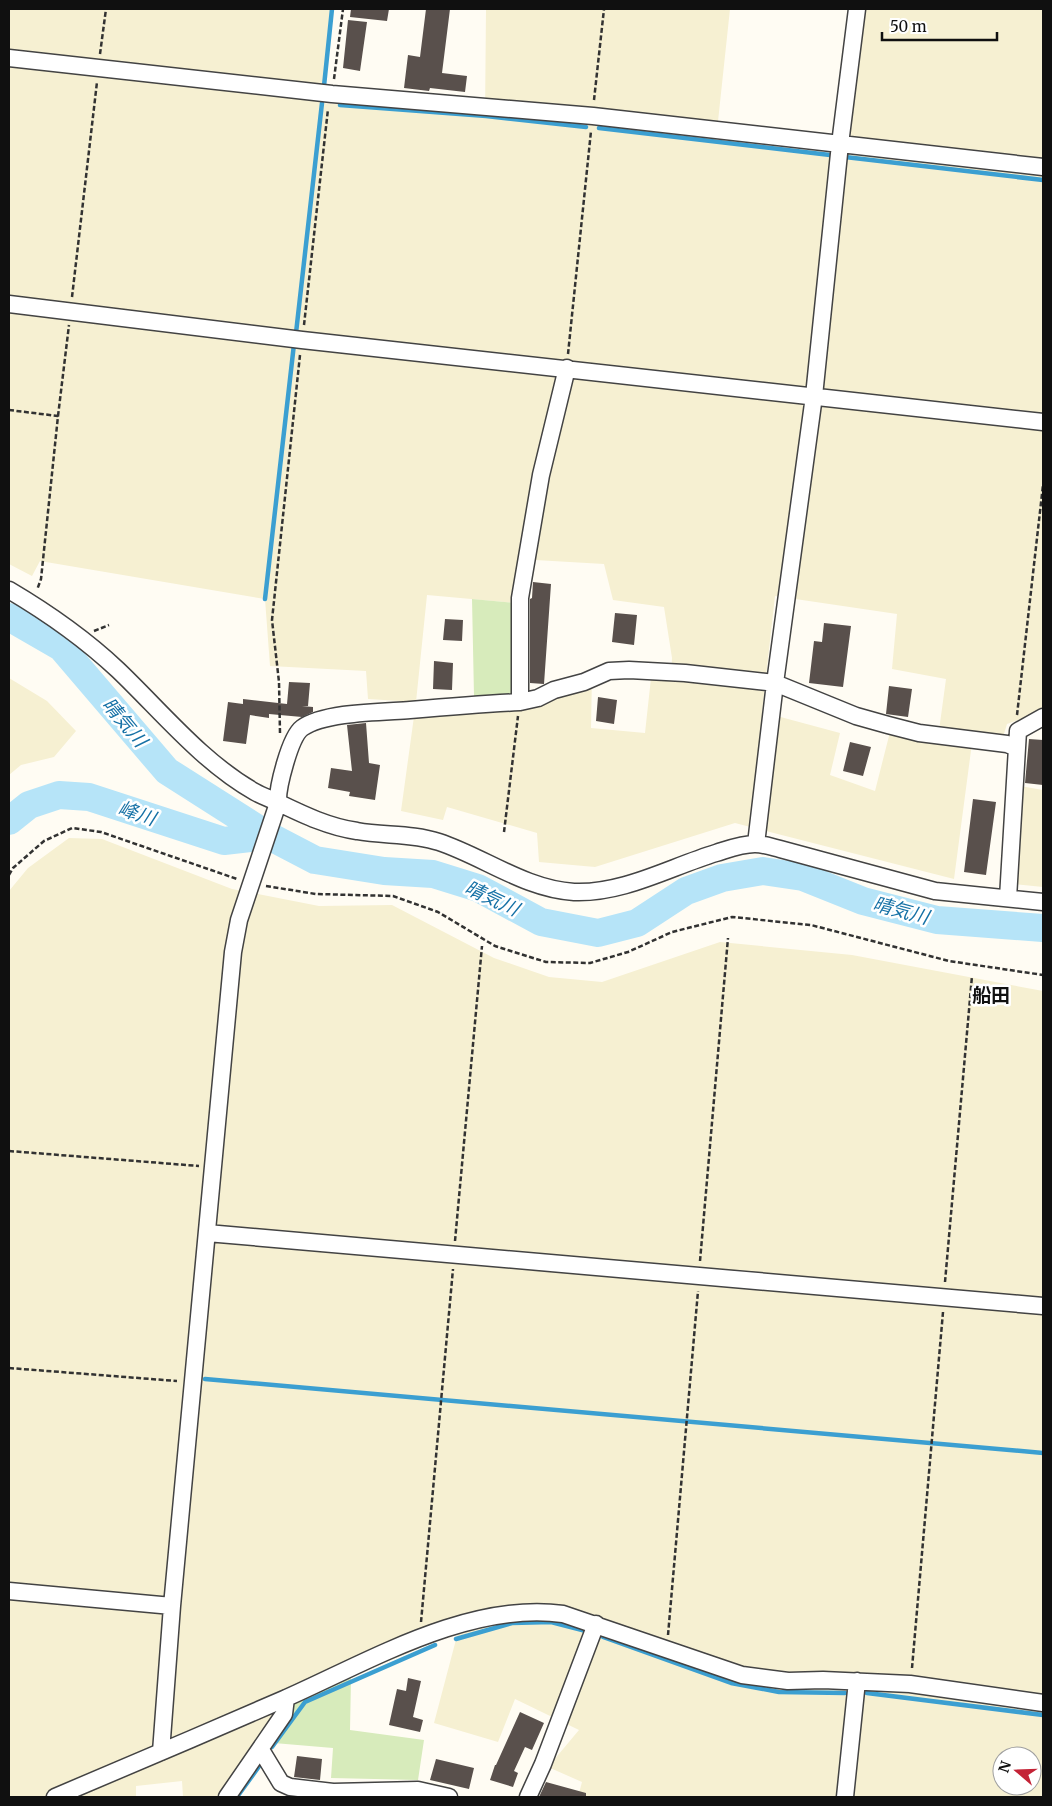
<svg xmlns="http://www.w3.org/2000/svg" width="1052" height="1806" font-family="Merriweather,'Noto Sans JP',serif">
	<rect width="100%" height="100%" fill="#fffcf3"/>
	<!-- farmland -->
	<path fill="#f6f0d2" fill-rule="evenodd" d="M 9,9 L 332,9 L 322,103 L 485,116 L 486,9 L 730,9 L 716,140 L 848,155 L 865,9 L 1043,9 L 1043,711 L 1007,724 L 1000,747 L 972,743 L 954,879 L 735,823 L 595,867 L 539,862 L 537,833 L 447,807 L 443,820 L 401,811 L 416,702 L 368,699 L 366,671 L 270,666 L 265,599 L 40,561 L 32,576 L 9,564 ZM 518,559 L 604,564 L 613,600 L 664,607 L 672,658 L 671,678 L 651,678 L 645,733 L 591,728 L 592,675 L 513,698 L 474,696 L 416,702 L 427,595 L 515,603 ZM 775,596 L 897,614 L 892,669 L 946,679 L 938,738 L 890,732 L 875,791 L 830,775 L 840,733 L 762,712 Z
		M 9,678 L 47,701 L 76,731 L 54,757 L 21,765 L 9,775 Z
		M 1020,786 L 1043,790 L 1043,887 L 1014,884 Z
		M 69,838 L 102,839 L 232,889 L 319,906 L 392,905 L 494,958 L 549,977 L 602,982 L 720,942 L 852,955 L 1043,991 L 1043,1797 L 578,1797 L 582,1782 L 548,1767 L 579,1730 L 515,1699 L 498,1742 L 434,1723 L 458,1632 L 281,1706 L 222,1797 L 183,1797 L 182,1781 L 136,1786 L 136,1797 L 9,1797 L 9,891 L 28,868 ZM 1002,1756 L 1032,1756 L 1032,1786 L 1002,1786 Z"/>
	<!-- green -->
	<path fill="#d7ebbb" d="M 472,599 L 515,603 L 513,698 L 474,696 Z
		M 351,1678 L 350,1730 L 424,1740 L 418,1780 L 331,1778 L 333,1748 L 262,1742 L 281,1706 Z"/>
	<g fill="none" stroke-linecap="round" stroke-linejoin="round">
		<!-- stream -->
		<path stroke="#3b9fd1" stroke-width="4.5" d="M 324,86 L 332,9
			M 340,105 L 486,116 L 586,127
			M 599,128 L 830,155
			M 845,157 L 1043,180
			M 296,333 L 322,103
			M 265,599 L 294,344
			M 205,1379 L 1043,1453
			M 603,1637 L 731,1683 L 779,1692 L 845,1693
			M 456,1639 L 512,1623 L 551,1622 L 586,1631
			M 867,1693 L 1043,1715
			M 272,1747 L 305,1702 L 435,1645
			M 237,1797 L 260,1765"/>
		<!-- river -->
		<path stroke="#b6e4f8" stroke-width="28" d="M 9,617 L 61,647 L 167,771 L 269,836 L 315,860 L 384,871 L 433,874 L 478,888 L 541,922 L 598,933 L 637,923 L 686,891 L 722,878 L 763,871 L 803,877 L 863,901 L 937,920 L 1043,928
			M 9,821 L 29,805 L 59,795 L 89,797 L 224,841 L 269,836"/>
	</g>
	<!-- building -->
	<path fill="#59504c" d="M 351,9 L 389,9 L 387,21 L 350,17 Z
		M 426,9 L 450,9 L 442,73 L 467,76 L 465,92 L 430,88 L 429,91 L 404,88 L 408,55 L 420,57 Z
		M 348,20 L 367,22 L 360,71 L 343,68 Z
		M 533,582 L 551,584 L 544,684 L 530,683 L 530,599 L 532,598 Z
		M 615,613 L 637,615 L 634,645 L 612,642 Z
		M 445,619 L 463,620 L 462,641 L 443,640 Z
		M 824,623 L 851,626 L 843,687 L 809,683 L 814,641 L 822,642 Z
		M 434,661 L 453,663 L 452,690 L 433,689 Z
		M 289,682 L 310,683 L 308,706 L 302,706 L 313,707 L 313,712 L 302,717 L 269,714 L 269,718 L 250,715 L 246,744 L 223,741 L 228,702 L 243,704 L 243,699 L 287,704 Z
		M 889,686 L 912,689 L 908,717 L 886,714 Z
		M 598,697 L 617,700 L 614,724 L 596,721 Z
		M 366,723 L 369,763 L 380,765 L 375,800 L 349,796 L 350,792 L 328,788 L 331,768 L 352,771 L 347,725 Z
		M 1029,739 L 1043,740 L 1043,785 L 1025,783 Z
		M 850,742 L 871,747 L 863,776 L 843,771 Z
		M 973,799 L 996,802 L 986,875 L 964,872 Z
		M 408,1678 L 421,1681 L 413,1717 L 423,1720 L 420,1732 L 389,1725 L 397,1689 L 406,1691 Z
		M 520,1712 L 544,1723 L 532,1750 L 525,1747 L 514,1771 L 518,1773 L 513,1787 L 490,1780 L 495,1765 L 496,1765 Z
		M 297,1756 L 322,1759 L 320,1780 L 294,1777 Z
		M 436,1759 L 474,1768 L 469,1789 L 430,1780 Z
		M 546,1782 L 586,1793 L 586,1797 L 539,1797 Z"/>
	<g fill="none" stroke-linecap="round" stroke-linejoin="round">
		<!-- street casing -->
		<g stroke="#434343" stroke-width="19">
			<path id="street" d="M 9,58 L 332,94 L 593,116 L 1043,167
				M 9,304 L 302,340 L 1043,422
				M 9,590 C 48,613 85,639 118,670 C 161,711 202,762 255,792 C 262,796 271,799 279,803 C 304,815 329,827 357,831 C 384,836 412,833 439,842 C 484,857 525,889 574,892 C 623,894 670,867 716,853 C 729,849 741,844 755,844 C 763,844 772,847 780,849 L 935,891 L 1043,902
				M 520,702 L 520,598 L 541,475 L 567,368
				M 756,844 L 775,683 L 814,396 L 840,144 L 857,9
				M 1008,898 L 1018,731 L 1043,717
				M 207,1233 L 1043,1306
				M 9,1591 L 172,1606
				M 261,1750 L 281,1783 L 290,1787 L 333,1792 L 418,1790 L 449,1797
				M 161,1752 L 172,1606 L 233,952 L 239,920 L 278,803 C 277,788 290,737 302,728 C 324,712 382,712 410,710 C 446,707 483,704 520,702 L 538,698 L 554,690 L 584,682 L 609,671 L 629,670 L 685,673 L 775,683 L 856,716 L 888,725 L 919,733 L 1007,744 L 1017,748
				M 55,1797 C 131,1765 208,1732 284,1699 C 368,1662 469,1601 563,1614 L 742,1675 L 788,1681 L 823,1680 L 910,1684 L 1043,1703
				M 227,1797 L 284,1714 L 286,1698
				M 528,1797 L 543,1764 L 596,1624
				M 845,1797 L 857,1681"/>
		</g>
		<!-- path -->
		<path stroke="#323232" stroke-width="2.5" stroke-dasharray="5 2.5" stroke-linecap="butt" d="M 100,54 L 106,9
			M 334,79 L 343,9
			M 594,100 L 604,9
			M 72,297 L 97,82
			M 304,325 L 328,109
			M 568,354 L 591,131
			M 9,410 L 58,416 L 41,579 L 37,590
			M 58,416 L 69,325
			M 94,631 L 109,625
			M 1017,715 L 1043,485
			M 280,733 L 279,682 L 272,620 L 300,355
			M 504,832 L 518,716
			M 9,875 L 13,868 L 44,841 L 72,828 L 101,832 L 237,879
			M 266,886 L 316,894 L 393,896 L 438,912 L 495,946 L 546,962 L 590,963 L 628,952 L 672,932 L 732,917 L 811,925 L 949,961 L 1043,975
			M 9,1151 L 199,1166
			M 455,1241 L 482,946
			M 700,1261 L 728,938
			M 945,1282 L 972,976
			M 9,1368 L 177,1381
			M 421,1622 L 453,1269
			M 668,1635 L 698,1291
			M 912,1668 L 943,1312"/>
		<!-- street -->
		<use href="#street" stroke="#fff" stroke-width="16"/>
	</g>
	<g text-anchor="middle" stroke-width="5" stroke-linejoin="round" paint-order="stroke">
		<!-- water labels -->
		<g font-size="19" font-style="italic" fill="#1571a6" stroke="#fff">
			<text transform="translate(125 722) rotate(50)" y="7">晴気川</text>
			<text transform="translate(137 813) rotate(18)" y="7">峰川</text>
			<text transform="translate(492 898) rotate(25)" y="7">晴気川</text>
			<text transform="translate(901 910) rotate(15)" y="7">晴気川</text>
		</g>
		<!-- neighbourhood labels -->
		<g font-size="19" font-weight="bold" fill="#101010" stroke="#fff">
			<text x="991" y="1002">船田</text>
		</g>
	</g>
	<!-- border -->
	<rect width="1052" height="1806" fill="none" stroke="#101010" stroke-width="20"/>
	<!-- north arrow -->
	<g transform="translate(1017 1771) rotate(289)"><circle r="24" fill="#ffffff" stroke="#9f9f9f"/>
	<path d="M0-4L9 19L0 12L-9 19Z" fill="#c42336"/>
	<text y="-8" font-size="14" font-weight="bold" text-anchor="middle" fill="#101010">N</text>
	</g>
	<!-- scale -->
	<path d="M882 32v8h115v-8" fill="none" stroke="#101010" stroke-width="2.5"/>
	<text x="890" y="32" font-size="15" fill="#101010" stroke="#ffffff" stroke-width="4" paint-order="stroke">50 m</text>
</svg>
